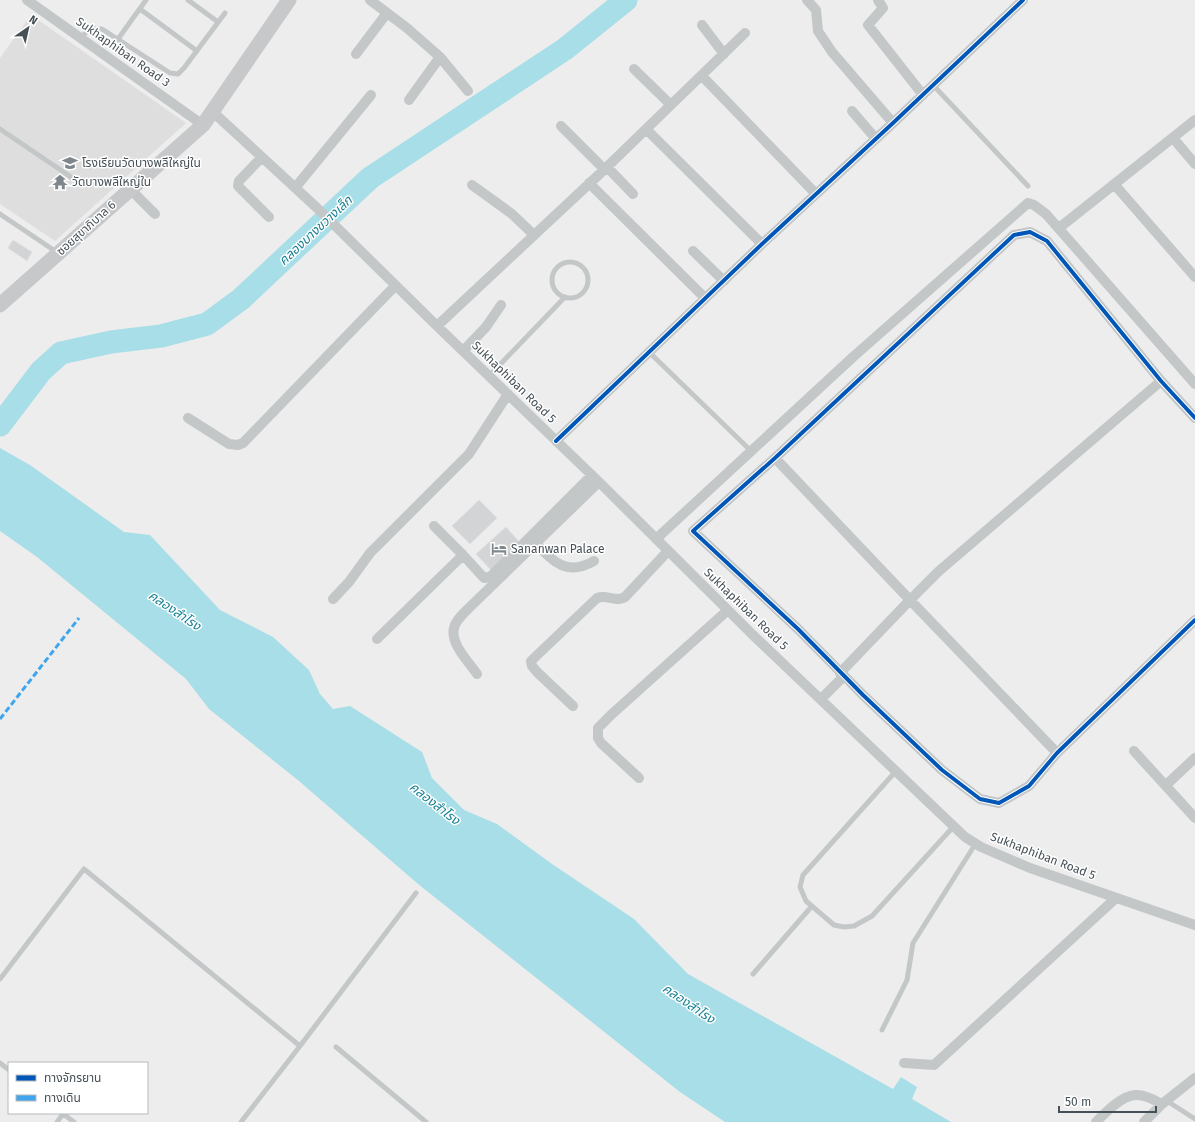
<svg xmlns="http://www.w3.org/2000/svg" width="1195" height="1122" font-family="'Fira Sans','Noto Sans Thai',sans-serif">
	<rect width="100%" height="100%" fill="#ededed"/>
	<!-- education -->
	<path fill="#dfdede" d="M 31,15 L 186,123 L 55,241 L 0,204 L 0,58 Z"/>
	<!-- water -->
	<path fill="#a8dee7" d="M 0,448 L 30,465 L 124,532 L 150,535 L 220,610 L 273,637 L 309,670 L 320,694 L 333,709 L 350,706 L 422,752 L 432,778 L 464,810 L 497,824 L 552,864 L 634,919 L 688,974 L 893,1089 L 901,1077 L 917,1087 L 912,1099 L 951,1122 L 725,1122 L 680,1092 L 418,884 L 299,781 L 209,709 L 186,679 L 37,557 L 0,531 Z"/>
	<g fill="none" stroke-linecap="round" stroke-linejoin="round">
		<!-- river -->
		<path stroke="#a8dee7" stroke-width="23" d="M 0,425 L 41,371 L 61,353 L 111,342 L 161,336 L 207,324 L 241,299 L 370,178 L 565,49 L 626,0"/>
	</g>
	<!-- building -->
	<path fill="#d3d4d5" stroke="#dedfe0" d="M 13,240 L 32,252 L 27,261 L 8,248 Z
		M 479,500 L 497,518 L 470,544 L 452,526 Z
		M 506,527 L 522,545 L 492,571 L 476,554 Z"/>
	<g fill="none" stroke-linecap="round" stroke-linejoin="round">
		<!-- lane -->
		<path stroke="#c4c7c8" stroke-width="5" d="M 188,0 L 218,22
			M 140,9 L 197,51
			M 80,38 L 90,29 L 102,29 L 170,73 L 178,74 L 184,68 L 225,13
			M 118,39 L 146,0
			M 933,85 L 1028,186
			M 0,129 L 71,177
			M 0,214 L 58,253
			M552 280a18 18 0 1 1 36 0a18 18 0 1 1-36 0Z
			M 650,353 L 748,448
			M 489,376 L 565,297
			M 896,771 L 803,875 L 800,887 L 806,901 L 834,925 L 844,927 L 854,926 L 872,916 L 954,826
			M 753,974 L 812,906
			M 0,979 L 84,869 L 300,1046 L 416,893
			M 882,1030 L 907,980 L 913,943 L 976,843
			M 336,1047 L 426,1122
			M 0,1063 L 9,1070
			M 1167,1101 L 1195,1119
			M 62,1113 L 74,1122
			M 57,1122 L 63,1114
			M 241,1122 L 300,1046"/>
		<!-- street -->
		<path stroke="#c4c7c8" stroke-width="10" d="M 27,0 L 203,125
			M 370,0 L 407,28 L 440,57 L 468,91
			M 807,0 L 816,10 L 818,31 L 832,52 L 893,123
			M 878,0 L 883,8 L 868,25 L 923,95
			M 702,25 L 724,54
			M 356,54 L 387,13
			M 634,69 L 671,105
			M 702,76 L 816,194
			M 409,100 L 440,57
			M 852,111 L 876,139
			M 213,112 L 316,207 L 437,326 L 599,482 L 756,638 L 965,837 L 981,847 L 1030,868 L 1195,925
			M 561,126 L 604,169
			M 646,129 L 762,244
			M 1173,138 L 1195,164
			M 262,157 L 239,181 L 238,186 L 269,217
			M 607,167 L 633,194
			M 589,183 L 705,298
			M 1114,184 L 1195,277
			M 472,185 L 512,214 L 534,235
			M 295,188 L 371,95
			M 130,189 L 155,214
			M 1059,228 L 1195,120
			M 693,251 L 724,281
			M 437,326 L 607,167 L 745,33
			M 463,351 L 486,327 L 501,305
			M 188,418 L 229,444 L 238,445 L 243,443 L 395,286
			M 1195,418 L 1161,381 L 1047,241 L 1030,232 L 1014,235 L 775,458 L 693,531 L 798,629 L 863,695 L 942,770 L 980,799 L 999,803 L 1029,786 L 1057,753 L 1195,620
			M 556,441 L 762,244 L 893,123 L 1023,0
			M 775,458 L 910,600 L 939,571 L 1161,381
			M 434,526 L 463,555
			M 656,539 L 853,357 L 1028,203 L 1034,205 L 1046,214 L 1195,384
			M 536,543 C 553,563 568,576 594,561
			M 333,599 L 349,582 L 370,553 L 469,454 L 508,394
			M 377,639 L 463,555 L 484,578 L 490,577 L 592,475
			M 840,673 L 910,600 L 1057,753
			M 477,674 C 469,662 450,644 454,628 C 456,619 467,610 473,604 L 599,482
			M 821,699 L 844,676
			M 573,706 L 537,672 L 532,666 L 531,661 L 597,598 C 608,594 616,603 625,597 L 668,551
			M 1134,751 L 1195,818
			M 639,778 L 601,743 L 598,738 L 598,728 L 612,714 L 728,610
			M 1166,785 L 1195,758
			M 904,1063 L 934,1065 L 1116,898
			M 1096,1122 C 1105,1113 1121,1096 1135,1095 C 1144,1094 1155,1100 1162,1104 L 1195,1078
			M 1144,1122 L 1162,1104"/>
		<!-- secondary -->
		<path stroke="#c6c8ca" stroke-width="15" d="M 0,305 L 203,125 L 289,0"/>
		<!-- quiet -->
		<path stroke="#3fa5ed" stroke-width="3" stroke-dasharray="6 3" stroke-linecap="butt" d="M 0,719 L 79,618"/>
		<!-- cycleway casing -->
		<g stroke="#fff" stroke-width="6">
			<path id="cycleway" d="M 1195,418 L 1161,381 L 1047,241 L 1030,232 L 1014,235 L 775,458 L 693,531 L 798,629 L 863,695 L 942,770 L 980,799 L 999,803 L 1029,786 L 1057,753 L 1195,620
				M 556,441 L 762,244 L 893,123 L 1023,0"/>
		</g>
		<!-- cycleway -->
		<use href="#cycleway" stroke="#0057b8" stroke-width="4"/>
	</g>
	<!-- icons -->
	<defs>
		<g id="school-bare" transform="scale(1.2)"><path d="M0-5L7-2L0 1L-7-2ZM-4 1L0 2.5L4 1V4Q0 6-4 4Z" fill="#80878c" stroke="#fff" stroke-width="2.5" paint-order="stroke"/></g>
		<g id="temple-bare" transform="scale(1.2)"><path d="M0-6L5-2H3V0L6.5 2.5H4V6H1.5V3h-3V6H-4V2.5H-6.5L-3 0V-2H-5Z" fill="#80878c" stroke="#fff" stroke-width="2.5" paint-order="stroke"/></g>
		<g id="hotel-bare" transform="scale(1.2)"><path d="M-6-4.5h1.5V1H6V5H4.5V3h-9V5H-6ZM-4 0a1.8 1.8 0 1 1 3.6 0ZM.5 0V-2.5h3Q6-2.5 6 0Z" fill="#80878c" stroke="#fff" stroke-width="2.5" paint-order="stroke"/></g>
	</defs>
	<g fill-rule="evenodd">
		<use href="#school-bare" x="70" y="163"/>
		<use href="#temple-bare" x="60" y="182"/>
		<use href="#hotel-bare" x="499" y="549"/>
	</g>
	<g text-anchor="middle" stroke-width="3" stroke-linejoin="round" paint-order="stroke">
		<!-- street labels -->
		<g font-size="12" fill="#455057" stroke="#fff">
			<text transform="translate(123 52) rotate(35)" y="4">Sukhaphiban Road 3</text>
			<text transform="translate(86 228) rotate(-42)" y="4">ซอยสุขาภิบาล 6</text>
			<text transform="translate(514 382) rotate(44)" y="4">Sukhaphiban Road 5</text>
			<text transform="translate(746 609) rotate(44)" y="4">Sukhaphiban Road 5</text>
			<text transform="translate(1043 856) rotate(21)" y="4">Sukhaphiban Road 5</text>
		</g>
		<!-- poi labels -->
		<g font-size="12" fill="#455057" stroke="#fff" text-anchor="start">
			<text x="82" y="167">โรงเรียนวัดบางพลีใหญ่ใน</text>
			<text x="72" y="186">วัดบางพลีใหญ่ใน</text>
			<text x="511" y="553">Sananwan Palace</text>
		</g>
		<!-- water labels -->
		<g font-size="13" font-style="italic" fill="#158094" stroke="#fff">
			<text transform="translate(315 230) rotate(-43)" y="5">คลองบางขวางเล็ก</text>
			<text transform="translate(175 610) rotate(34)" y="5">คลองสำโรง</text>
			<text transform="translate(435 803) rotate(38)" y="5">คลองสำโรง</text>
			<text transform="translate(689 1003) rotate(34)" y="5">คลองสำโรง</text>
		</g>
	</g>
	<!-- legend -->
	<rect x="8" y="1062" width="140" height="52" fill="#ffffff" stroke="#b5b9bc"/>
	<rect x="16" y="1075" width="20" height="6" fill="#0057b8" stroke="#b5b9bc"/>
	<text x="44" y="1082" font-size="12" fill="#455057">ทางจักรยาน</text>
	<rect x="16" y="1095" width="20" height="6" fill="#3fa5ed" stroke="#b5b9bc"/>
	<text x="44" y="1102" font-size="12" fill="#455057">ทางเดิน</text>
	<!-- north arrow -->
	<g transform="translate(28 28) rotate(34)" stroke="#ffffff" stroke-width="3" paint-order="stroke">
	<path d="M0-3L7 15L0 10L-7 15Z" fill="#455057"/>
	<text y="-6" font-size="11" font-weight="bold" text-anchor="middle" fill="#455057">N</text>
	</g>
	<!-- scale -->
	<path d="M1059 1106v6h97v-6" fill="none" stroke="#455057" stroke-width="2"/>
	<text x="1065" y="1106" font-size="12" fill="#455057" stroke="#ffffff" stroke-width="3" paint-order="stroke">50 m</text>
</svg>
